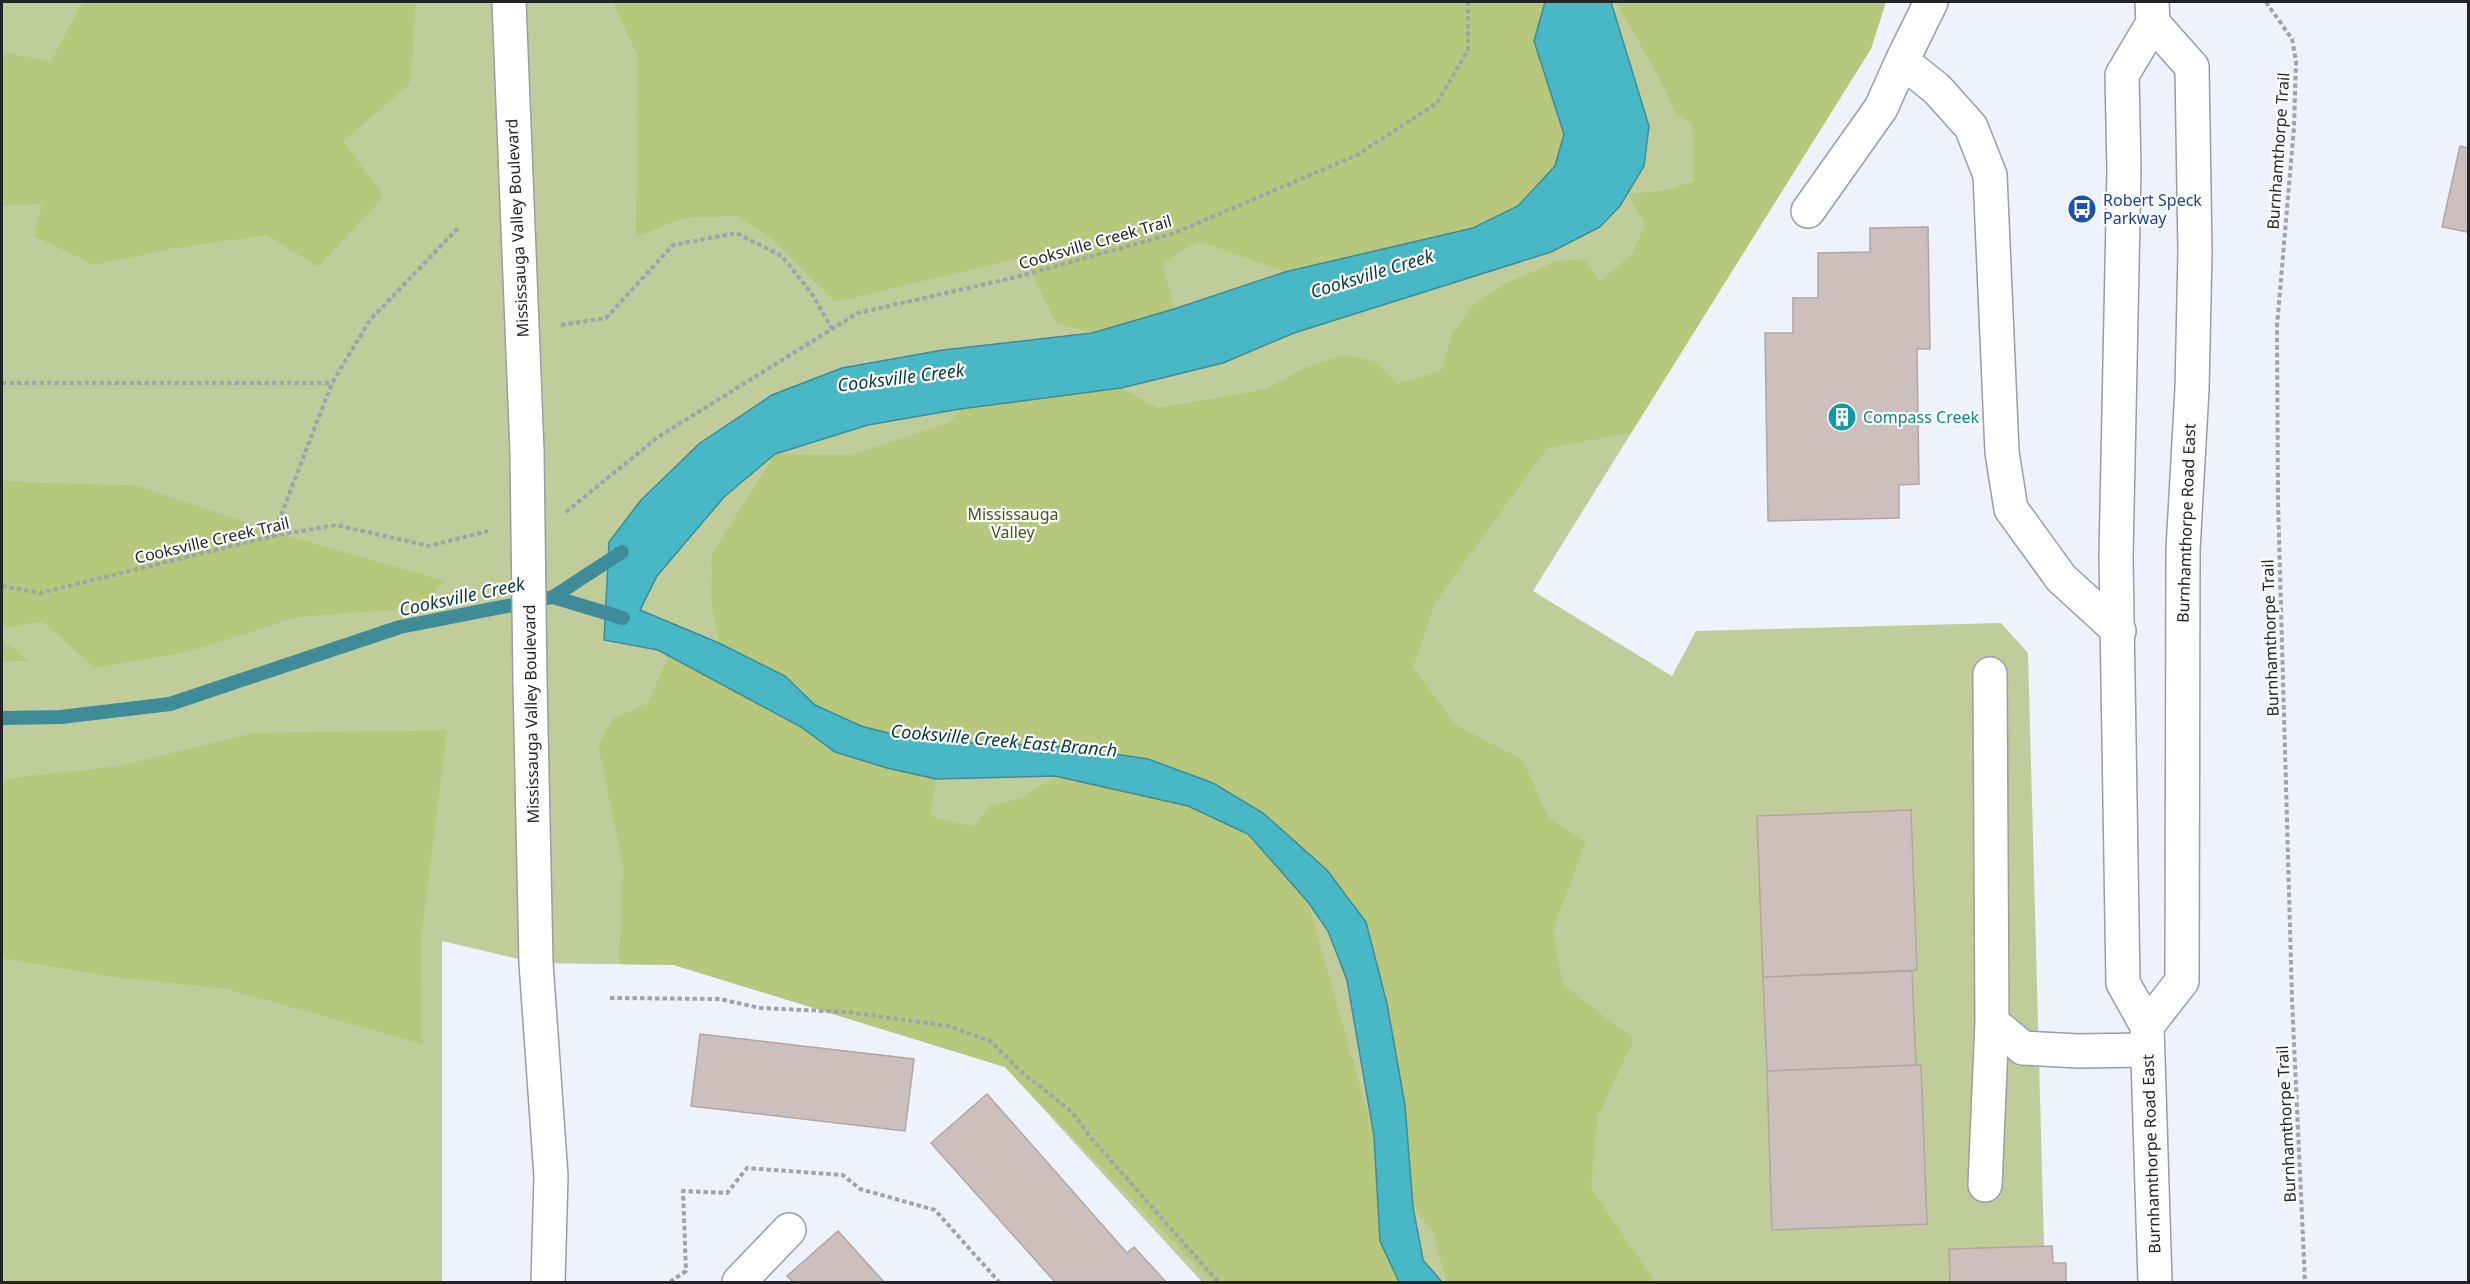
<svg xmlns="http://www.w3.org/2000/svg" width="2470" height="1284" font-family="'Noto Sans',sans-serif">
	<rect width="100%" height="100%" fill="#edf2fd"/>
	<!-- green -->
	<path fill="#c1cc9b" d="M 2,2 L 1868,2 L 1837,102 L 1533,591 L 1672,676 L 1696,631 L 2001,623 L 2028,653 L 2045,1282 L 1202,1282 L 1005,1067 L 674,965 L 536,963 L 442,941 L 442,1282 L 2,1282 Z"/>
	<!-- forest -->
	<path fill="#b7c77b" d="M 83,2 L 416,2 L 410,84 L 343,141 L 384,196 L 318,267 L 267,235 L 175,248 L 94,265 L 34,236 L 42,204 L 2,206 L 2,52 L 51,61 Z
		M 613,2 L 1545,2 L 1534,41 L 1564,133 L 1555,166 L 1518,206 L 1473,228 L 1285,272 L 1198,241 L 1163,264 L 1174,309 L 1092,333 L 1056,323 L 1024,257 L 835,302 L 774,241 L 738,216 L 684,218 L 636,237 L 637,54 Z
		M 1616,2 L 1886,2 L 1871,49 L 1631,433 L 1547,448 L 1435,603 L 1413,667 L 1456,725 L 1523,760 L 1548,817 L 1586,842 L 1553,930 L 1563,985 L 1634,1039 L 1598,1116 L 1591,1188 L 1655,1282 L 1447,1282 L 1432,1230 L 1413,1207 L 1405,1105 L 1387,1004 L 1366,922 L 1327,870 L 1148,759 L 1068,747 L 915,740 L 861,726 L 815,705 L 778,673 L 719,643 L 711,601 L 712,554 L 775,454 L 851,455 L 951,422 L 960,409 L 1121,388 L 1158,408 L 1266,389 L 1304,368 L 1343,355 L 1374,361 L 1398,384 L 1442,370 L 1451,336 L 1471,307 L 1508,282 L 1557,261 L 1585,259 L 1600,281 L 1632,254 L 1645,224 L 1628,194 L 1669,190 L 1694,181 L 1692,125 L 1675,113 L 1661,81 Z
		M 2,481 L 137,486 L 291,537 L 445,581 L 418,608 L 298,617 L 187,652 L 95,668 L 43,622 L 2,627 Z
		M 2,640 L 29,661 L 2,662 Z
		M 669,655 L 801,727 L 835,752 L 936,779 L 930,816 L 973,827 L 989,806 L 1022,798 L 1055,776 L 1188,806 L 1248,834 L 1308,902 L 1374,1136 L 1380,1241 L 1399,1282 L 1212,1282 L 1005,1067 L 674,965 L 619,964 L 623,866 L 598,746 L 613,718 L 648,703 Z
		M 447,730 L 421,937 L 422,1044 L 227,989 L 107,976 L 2,958 L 2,779 L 119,766 L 253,733 Z"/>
	<!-- water -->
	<path fill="#48b8c6" stroke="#3d8c97" stroke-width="1.5" d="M 1545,2 L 1611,2 L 1649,126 L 1644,166 L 1620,206 L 1600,227 L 1551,252 L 1294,333 L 1223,363 L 1121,388 L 960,409 L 868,425 L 775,454 L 724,497 L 657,576 L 640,610 L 719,643 L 785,676 L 815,705 L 861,726 L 915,740 L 1068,747 L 1148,759 L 1213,783 L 1263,813 L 1327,870 L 1366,922 L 1387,1004 L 1405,1105 L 1413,1207 L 1423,1260 L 1442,1282 L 1399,1282 L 1380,1241 L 1374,1136 L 1347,980 L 1328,931 L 1308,902 L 1248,834 L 1188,806 L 1055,776 L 936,779 L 887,768 L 835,752 L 801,727 L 658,650 L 604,640 L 609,542 L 641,500 L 700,443 L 772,395 L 842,368 L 943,350 L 1092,333 L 1174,309 L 1285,272 L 1473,228 L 1518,206 L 1555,166 L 1564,134 L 1534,41 Z"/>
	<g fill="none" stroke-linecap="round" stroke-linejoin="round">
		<!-- stream -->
		<path stroke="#3d8c97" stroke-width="14" d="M 553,597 L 623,618
			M 2,718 L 61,717 L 170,704 L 400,627 L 553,597 L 622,552"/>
	</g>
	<!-- building -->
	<path fill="#ccbfbc" stroke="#b2a5a2" stroke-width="1.5" d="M 2460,146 L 2468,148 L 2468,232 L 2442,227 Z
		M 1928,227 L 1930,349 L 1917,349 L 1919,484 L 1899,485 L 1899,518 L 1768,521 L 1765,333 L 1793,333 L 1793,298 L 1818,298 L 1818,253 L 1870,252 L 1870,228 Z
		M 1911,810 L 1917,970 L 1763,977 L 1757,816 Z
		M 1912,971 L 1916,1065 L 1767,1071 L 1763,977 Z
		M 700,1034 L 914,1059 L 905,1131 L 691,1106 Z
		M 1921,1065 L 1927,1224 L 1772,1230 L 1767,1071 Z
		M 987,1094 L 1127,1253 L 1134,1247 L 1166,1282 L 1055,1282 L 931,1143 Z
		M 838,1231 L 884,1282 L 793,1282 L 787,1276 Z
		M 2052,1246 L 2053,1263 L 2066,1263 L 2066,1282 L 1950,1282 L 1949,1249 Z"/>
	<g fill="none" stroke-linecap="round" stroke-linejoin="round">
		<!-- minor casing -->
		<g stroke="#989da6" stroke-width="36">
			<path id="minor" d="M 509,2 L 527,451
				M 1931,2 L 1902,61 L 1937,89 L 1971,127 L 1990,175 L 2002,452 L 2011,509 L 2061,578 L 2119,631
				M 1808,211 L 1881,108 L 1902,61
				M 1990,674 L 1992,1022
				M 530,681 L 536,963 L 551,1176 L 548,1282
				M 1985,1185 L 1992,1022 L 2023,1048 L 2078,1051 L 2147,1050
				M 739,1282 L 789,1230"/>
		</g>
		<!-- major casing -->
		<g stroke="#989da6" stroke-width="36">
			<path id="major" d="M 2152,2 L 2153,23 L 2122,75 L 2124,170 L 2116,557 L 2123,983 L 2147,1026 L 2155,1282
				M 2147,1026 L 2182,981 L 2183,550 L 2192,389 L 2195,252 L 2192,67 L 2153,23"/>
		</g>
		<!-- path -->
		<path stroke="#9fa3ab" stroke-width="4" stroke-dasharray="4.5 3" stroke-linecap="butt" d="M 2266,2 L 2292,39 L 2296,61 L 2294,127 L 2277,326 L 2278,501 L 2292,999 L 2305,1282
			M 561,325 L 606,318 L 673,245 L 736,233 L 782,256 L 812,294 L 832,329
			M 2,383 L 332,383
			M 566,512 L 658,437 L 858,313 L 1017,277 L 1172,234 L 1357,155 L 1437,103 L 1468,50 L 1468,2
			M 273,536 L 332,383 L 370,320 L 460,226
			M 2,586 L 40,593 L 273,536 L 336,525 L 429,546 L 488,531
			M 610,998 L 720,999 L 760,1008 L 847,1012 L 948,1026 L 990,1041 L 1024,1074 L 1072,1112 L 1092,1139 L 1218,1282
			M 670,1282 L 686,1271 L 683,1191 L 727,1193 L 747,1168 L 843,1175 L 860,1189 L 935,1210 L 999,1282"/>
		<!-- minor -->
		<use href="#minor" stroke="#fff" stroke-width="33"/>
		<!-- major -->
		<use href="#major" stroke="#fff" stroke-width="33"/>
		<!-- minor-bridge casing -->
		<g stroke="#989da6" stroke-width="36" stroke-linecap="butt">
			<path id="minor-bridge" d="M 527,451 L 530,681"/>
		</g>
		<!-- minor-bridge -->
		<use href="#minor-bridge" stroke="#fff" stroke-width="33"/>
	</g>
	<!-- icons -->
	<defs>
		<g id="bus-disc" transform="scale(1.5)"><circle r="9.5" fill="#1a4fb4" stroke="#fff"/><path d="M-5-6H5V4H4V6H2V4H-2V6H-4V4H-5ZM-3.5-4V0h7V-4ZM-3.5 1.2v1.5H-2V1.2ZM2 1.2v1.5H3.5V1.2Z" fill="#fff"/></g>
		<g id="building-disc" transform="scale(1.5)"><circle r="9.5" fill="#0f9aa8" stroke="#fff"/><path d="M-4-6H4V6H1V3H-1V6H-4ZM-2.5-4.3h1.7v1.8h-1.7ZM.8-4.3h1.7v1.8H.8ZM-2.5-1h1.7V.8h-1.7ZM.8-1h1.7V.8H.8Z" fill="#fff"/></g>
	</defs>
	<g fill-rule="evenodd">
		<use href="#bus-disc" x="2082" y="209"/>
		<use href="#building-disc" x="1842" y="417"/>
	</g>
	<g text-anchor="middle" stroke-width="4.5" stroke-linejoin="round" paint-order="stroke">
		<!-- street labels -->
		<g font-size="16" fill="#222428" stroke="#fff">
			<text transform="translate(2278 151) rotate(-86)" y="6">Burnhamthorpe Trail</text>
			<text transform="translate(517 228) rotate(-93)" y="6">Mississauga Valley Boulevard</text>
			<text transform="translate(1095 242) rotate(-16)" y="6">Cooksville Creek Trail</text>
			<text transform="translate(2186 523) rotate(-88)" y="6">Burnhamthorpe Road East</text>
			<text transform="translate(212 540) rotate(-13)" y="6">Cooksville Creek Trail</text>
			<text transform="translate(2270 638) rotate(-92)" y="6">Burnhamthorpe Trail</text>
			<text transform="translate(531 714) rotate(-91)" y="6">Mississauga Valley Boulevard</text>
			<text transform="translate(2286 1124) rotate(-93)" y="6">Burnhamthorpe Trail</text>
			<text transform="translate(2151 1154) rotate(-92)" y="6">Burnhamthorpe Road East</text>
		</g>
		<!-- transit labels -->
		<g font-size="16" fill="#164399" stroke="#fff" text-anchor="start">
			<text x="2103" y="206">Robert Speck<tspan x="2103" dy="18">Parkway</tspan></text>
		</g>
		<!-- culture labels -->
		<g font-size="16" fill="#0d838f" stroke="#fff" text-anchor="start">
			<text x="1863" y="423">Compass Creek</text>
		</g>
		<!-- park labels -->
		<g font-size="16" fill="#48521a" stroke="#fff">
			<text x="1013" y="520">Mississauga<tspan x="1013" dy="18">Valley</tspan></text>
		</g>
		<!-- water labels -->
		<g font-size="18" font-style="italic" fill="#03393f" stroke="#fff">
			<text transform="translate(1372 274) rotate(-17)" y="6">Cooksville Creek</text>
			<text transform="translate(901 378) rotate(-7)" y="6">Cooksville Creek</text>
			<text transform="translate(462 597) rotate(-12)" y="6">Cooksville Creek</text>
			<text transform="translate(1004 741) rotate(5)" y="6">Cooksville Creek East Branch</text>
		</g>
	</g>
	<!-- border -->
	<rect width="2470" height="1284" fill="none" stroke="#222428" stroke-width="6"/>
</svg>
